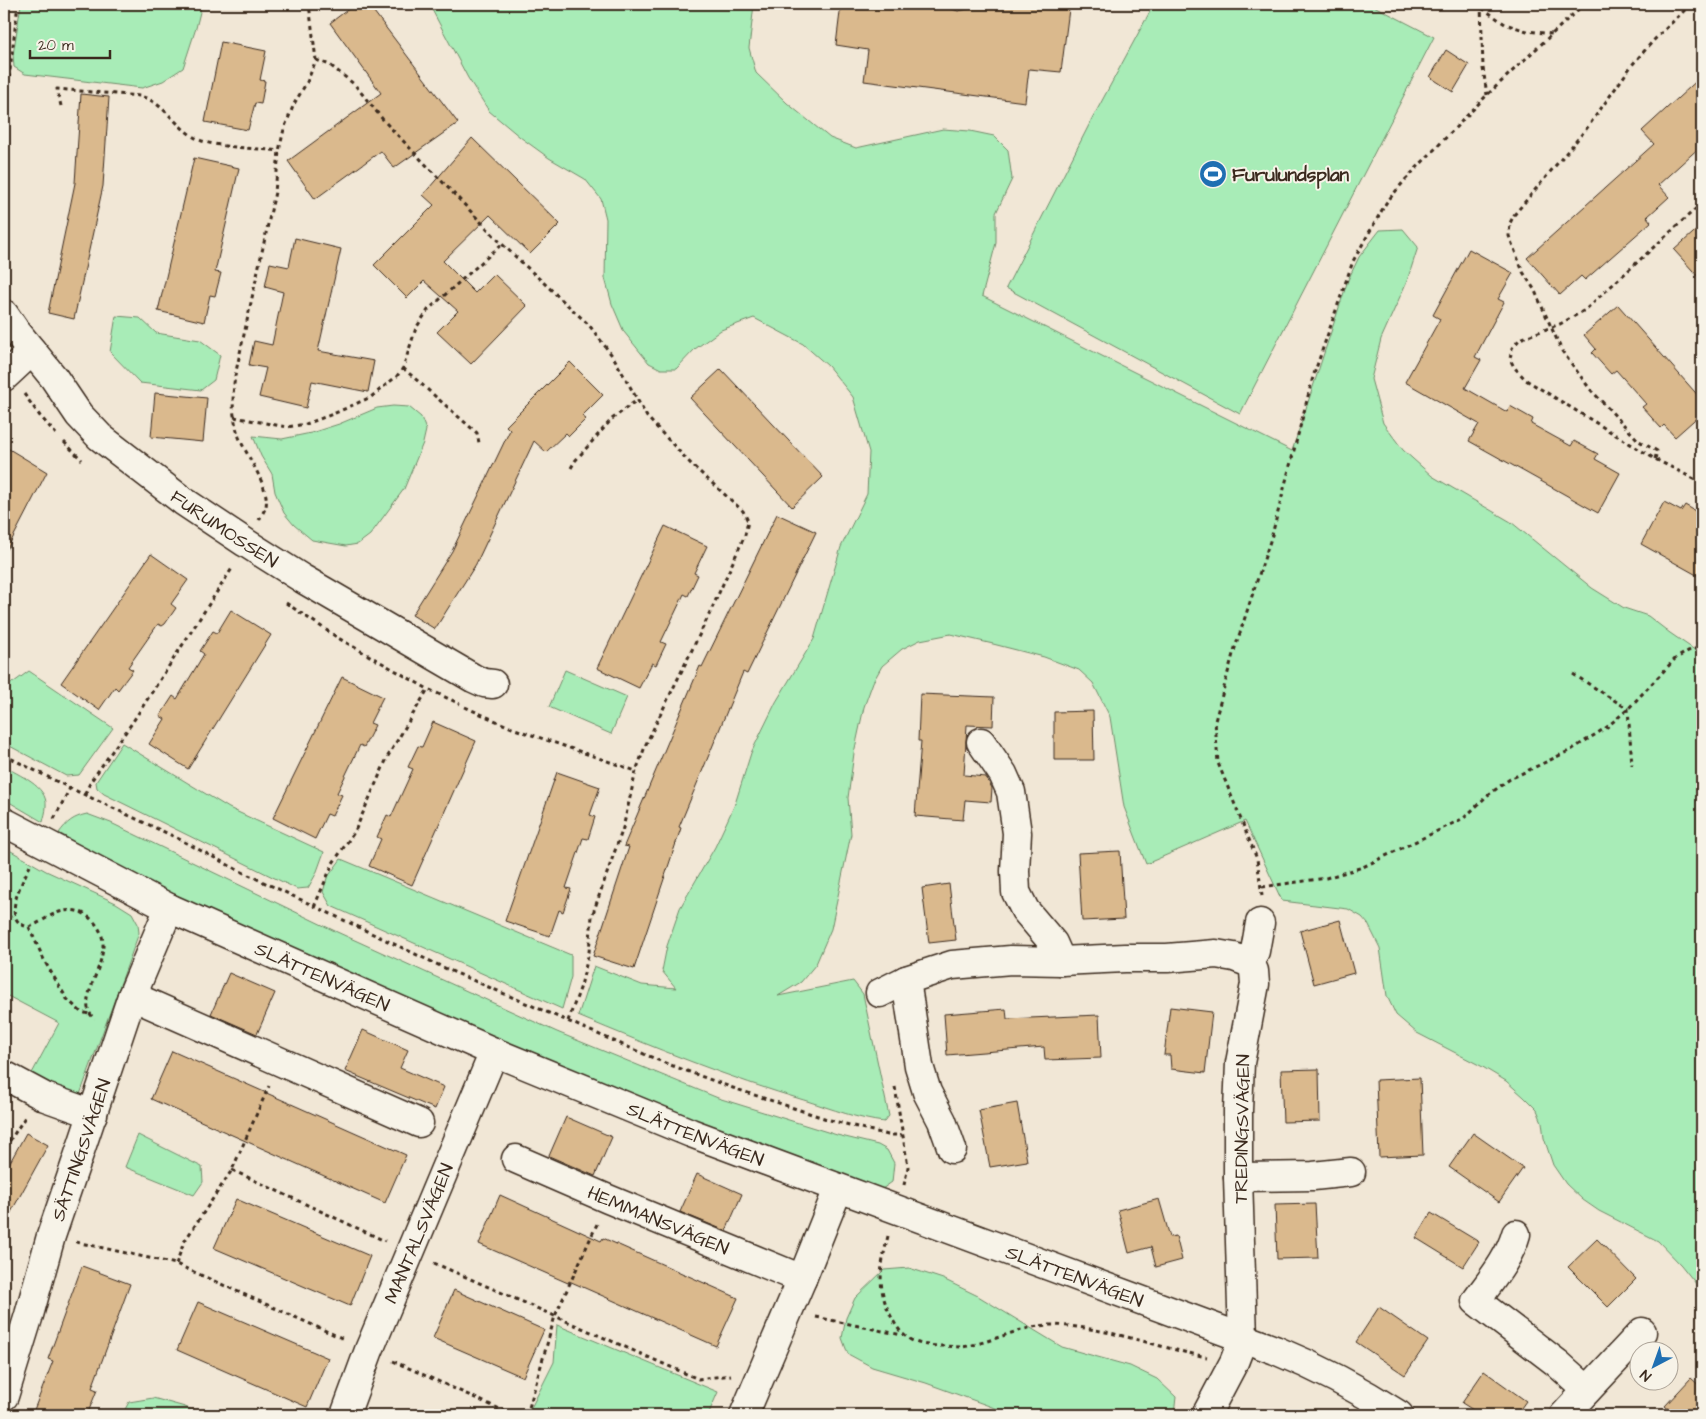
<svg xmlns="http://www.w3.org/2000/svg" width="1706" height="1419" font-family="'Architects Daughter',sans-serif">
	<rect width="100%" height="100%" fill="#f1e7d6"/>
	<filter id="ink" filterUnits="userSpaceOnUse"><feTurbulence type="fractalNoise" baseFrequency=".02" numOctaves="2"/><feDisplacementMap in="SourceGraphic" scale="10" xChannelSelector="R" yChannelSelector="G"/><feConvolveMatrix kernelMatrix="1 2 1 2 8 2 1 2 1" color-interpolation-filters="sRGB"/></filter>
	<g filter="url(#ink)">
		<!-- green -->
		<path fill="#a8ecb7" stroke="#728b6a" d="M 21,4 L 202,4 L 196,28 L 183,68 L 163,81 L 142,88 L 25,74 L 14,67 L 13,55 Z
			M 429,4 L 754,4 L 749,48 L 756,73 L 787,103 L 830,138 L 856,148 L 943,129 L 970,131 L 994,136 L 1008,150 L 1012,179 L 996,213 L 996,243 L 982,296 L 1292,451 L 1348,280 L 1359,257 L 1380,230 L 1403,229 L 1418,247 L 1407,281 L 1381,339 L 1371,379 L 1383,423 L 1403,450 L 1432,476 L 1511,522 L 1592,588 L 1624,608 L 1648,616 L 1670,633 L 1702,655 L 1702,1298 L 1697,1285 L 1681,1265 L 1658,1241 L 1599,1211 L 1583,1200 L 1566,1184 L 1553,1165 L 1544,1138 L 1542,1122 L 1537,1110 L 1524,1097 L 1506,1081 L 1481,1066 L 1417,1033 L 1396,1015 L 1387,996 L 1380,948 L 1368,924 L 1362,917 L 1348,909 L 1282,901 L 1245,821 L 1146,864 L 1124,807 L 1110,717 L 1093,683 L 1079,670 L 1044,657 L 993,644 L 951,634 L 920,640 L 902,649 L 882,666 L 873,682 L 864,707 L 854,753 L 848,798 L 851,834 L 831,929 L 816,964 L 801,982 L 778,996 L 853,981 L 863,994 L 889,1116 L 884,1122 C 858,1119 832,1109 807,1101 C 728,1078 653,1047 578,1016 L 594,966 L 642,985 L 676,988 L 662,971 L 667,946 L 680,908 L 715,847 L 735,804 L 751,753 L 776,702 L 814,639 L 841,547 L 867,494 L 869,452 L 853,397 L 828,366 L 803,344 L 754,318 L 721,330 L 695,349 L 676,369 L 661,369 L 649,363 L 624,332 L 612,304 L 605,278 L 606,219 L 601,199 L 585,179 L 549,158 L 520,137 L 489,111 L 468,78 Z
			M 1154,4 L 1370,4 L 1434,37 L 1240,414 L 1006,288 L 1090,123 Z
			M 116,316 L 140,318 L 156,333 L 200,340 L 220,355 L 214,380 L 201,390 L 140,383 L 110,352 Z
			M 393,406 L 409,407 L 421,417 L 426,430 L 423,443 L 404,489 L 370,535 L 358,544 L 346,546 L 312,540 L 294,525 L 284,513 L 275,492 L 272,474 L 261,456 L 253,436 L 282,439 L 311,433 L 339,424 L 377,408 Z
			M 565,670 L 627,697 L 611,734 L 549,707 Z
			M 29,671 L 113,728 L 79,775 L 66,776 L 4,743 L 4,686 L 14,682 Z
			M 122,743 L 229,808 L 324,852 L 316,874 L 308,888 L 297,889 L 104,794 L 97,788 L 96,782 Z
			M 4,766 C 18,775 48,786 46,806 C 46,812 44,817 43,822 L 4,799 Z
			M 87,814 L 111,823 L 337,932 L 557,1032 L 718,1098 L 837,1135 L 878,1145 L 887,1150 L 894,1163 L 892,1182 L 882,1189 L 684,1118 L 544,1057 L 296,957 L 171,898 L 59,833 C 67,822 73,817 87,814 Z
			M 4,847 L 46,871 L 116,903 L 132,913 L 138,924 L 139,933 L 78,1100 L 30,1077 L 59,1023 L 4,994 Z
			M 341,859 L 571,955 L 571,977 L 562,1009 L 331,906 L 323,892 L 327,878 Z
			M 138,1135 L 202,1167 L 203,1182 L 194,1195 L 125,1167 Z
			M 909,1268 L 943,1279 L 978,1296 L 1062,1347 L 1130,1366 L 1157,1379 L 1176,1397 L 1174,1415 L 1014,1415 L 926,1383 L 872,1367 L 848,1354 L 842,1338 L 846,1318 L 855,1298 L 884,1270 Z
			M 557,1325 L 718,1392 L 708,1415 L 537,1415 L 529,1412 L 554,1362 Z
			M 153,1398 L 185,1407 L 204,1415 L 122,1415 L 129,1402 Z"/>
		<!-- building -->
		<path fill="#dab98d" stroke="#3b2a1e" d="M 355,4 L 368,4 L 458,123 L 394,168 L 381,151 L 315,199 L 288,161 L 381,93 L 330,23 Z
			M 841,4 L 941,4 L 949,8 L 958,11 L 968,9 L 980,4 L 1040,4 L 1069,9 L 1061,72 L 1029,69 L 1025,102 L 864,81 L 868,50 L 836,45 Z
			M 221,42 L 266,51 L 260,80 L 265,81 L 261,104 L 255,103 L 248,130 L 205,122 Z
			M 1446,50 L 1469,65 L 1453,92 L 1430,77 Z
			M 1702,76 L 1702,145 L 1658,185 L 1669,197 L 1647,217 L 1651,222 L 1585,280 L 1581,276 L 1560,295 L 1527,258 L 1654,144 L 1642,131 Z
			M 81,94 L 109,97 L 103,186 L 74,319 L 48,313 L 75,183 Z
			M 472,138 L 560,224 L 530,254 L 490,215 L 443,261 L 475,293 L 494,274 L 527,306 L 471,364 L 437,332 L 458,311 L 424,281 L 407,298 L 374,265 L 434,205 L 423,195 Z
			M 194,158 L 239,168 L 215,272 L 221,273 L 215,296 L 210,295 L 204,322 L 158,311 Z
			M 1702,225 L 1702,281 L 1674,250 Z
			M 295,238 L 341,249 L 318,351 L 374,361 L 368,392 L 312,381 L 306,408 L 259,397 L 266,368 L 249,365 L 254,341 L 272,345 L 283,292 L 265,287 L 270,263 L 289,267 Z
			M 1469,249 L 1513,273 L 1498,299 L 1504,302 L 1475,357 L 1481,360 L 1465,388 L 1507,412 L 1510,406 L 1533,419 L 1531,424 L 1571,446 L 1574,441 L 1598,454 L 1595,459 L 1620,473 L 1598,513 L 1469,441 L 1479,424 L 1405,382 L 1440,319 L 1433,315 Z
			M 1618,305 L 1702,400 L 1702,413 L 1675,437 L 1664,425 L 1661,428 L 1642,407 L 1646,404 L 1616,370 L 1611,374 L 1592,353 L 1596,349 L 1584,335 Z
			M 570,362 L 603,395 L 582,416 L 586,419 L 569,436 L 566,433 L 546,452 L 534,441 L 476,564 L 435,629 L 412,615 L 452,551 L 510,430 L 506,426 Z
			M 721,369 L 823,477 L 792,507 L 690,398 Z
			M 155,393 L 207,398 L 203,442 L 151,437 Z
			M 4,446 L 47,472 L 4,555 Z
			M 1664,502 L 1681,511 L 1685,505 L 1702,515 L 1702,578 L 1641,544 Z
			M 777,514 L 816,532 L 747,674 L 743,672 L 711,750 L 679,827 L 681,828 L 634,969 L 593,956 L 629,847 L 624,846 L 700,666 L 702,667 Z
			M 665,526 L 707,546 L 694,573 L 698,575 L 688,596 L 684,594 L 661,642 L 666,644 L 656,665 L 652,663 L 639,688 L 597,668 Z
			M 151,554 L 188,580 L 171,604 L 176,608 L 165,624 L 162,626 L 158,624 L 128,667 L 133,670 L 118,690 L 115,687 L 99,710 L 61,683 Z
			M 231,610 L 271,635 L 188,769 L 149,744 L 165,719 L 160,716 L 173,696 L 177,699 L 204,654 L 200,651 L 213,631 L 217,633 Z
			M 342,677 L 383,697 L 370,723 L 375,725 L 364,747 L 360,745 L 337,793 L 342,795 L 332,816 L 327,814 L 315,839 L 273,818 Z
			M 920,694 L 994,697 L 993,726 L 967,725 L 964,775 L 986,777 L 992,788 L 991,802 L 965,800 L 963,820 L 915,816 L 921,741 L 918,741 Z
			M 1093,711 L 1094,760 L 1054,760 L 1054,712 Z
			M 433,722 L 476,741 L 412,885 L 369,866 L 381,839 L 377,837 L 387,815 L 391,817 L 413,769 L 408,767 L 418,746 L 422,747 Z
			M 557,772 L 600,787 L 590,815 L 595,817 L 588,839 L 583,838 L 566,888 L 571,889 L 563,912 L 559,910 L 550,936 L 505,921 Z
			M 1120,851 L 1124,919 L 1082,921 L 1078,853 Z
			M 949,884 L 956,940 L 929,943 L 922,888 Z
			M 1340,920 L 1354,973 L 1314,984 L 1300,931 Z
			M 229,973 L 275,993 L 257,1034 L 211,1014 Z
			M 1170,1007 L 1212,1012 L 1205,1073 L 1171,1069 L 1170,1055 L 1164,1055 Z
			M 1006,1009 L 1007,1019 L 1099,1015 L 1101,1058 L 1045,1060 L 1044,1047 L 947,1055 L 944,1014 Z
			M 363,1030 L 408,1050 L 400,1068 L 444,1087 L 435,1109 L 345,1071 Z
			M 172,1051 L 406,1155 L 385,1203 L 151,1099 Z
			M 1319,1069 L 1320,1121 L 1283,1122 L 1281,1070 Z
			M 1420,1078 L 1423,1155 L 1379,1157 L 1376,1080 Z
			M 1017,1103 L 1027,1161 L 990,1167 L 979,1110 Z
			M 566,1117 L 612,1137 L 595,1176 L 549,1156 Z
			M 26,1133 L 48,1145 L 4,1225 L 4,1173 Z
			M 1473,1133 L 1523,1168 L 1499,1202 L 1449,1167 Z
			M 697,1174 L 742,1194 L 726,1231 L 680,1212 Z
			M 500,1195 L 601,1241 L 603,1238 L 738,1298 L 716,1346 L 569,1281 L 568,1283 L 479,1244 Z
			M 236,1199 L 370,1256 L 350,1306 L 214,1248 Z
			M 1159,1199 L 1170,1237 L 1176,1236 L 1182,1260 L 1156,1267 L 1151,1247 L 1129,1253 L 1118,1210 Z
			M 1315,1204 L 1318,1258 L 1277,1259 L 1275,1205 Z
			M 1431,1213 L 1479,1242 L 1463,1267 L 1416,1238 Z
			M 1597,1239 L 1636,1279 L 1608,1307 L 1568,1267 Z
			M 82,1266 L 130,1284 L 92,1388 L 97,1390 L 87,1415 L 32,1415 L 53,1361 L 48,1359 Z
			M 454,1290 L 544,1330 L 523,1377 L 433,1338 Z
			M 198,1302 L 328,1358 L 307,1407 L 177,1350 Z
			M 1379,1307 L 1428,1341 L 1405,1375 L 1356,1342 Z
			M 1484,1371 L 1526,1401 L 1516,1415 L 1481,1415 L 1462,1403 Z
			M 1691,1378 L 1702,1388 L 1702,1415 L 1675,1415 L 1665,1406 Z"/>
		<g fill="none" stroke-linecap="round" stroke-linejoin="round">
			<!-- minor casing -->
			<g stroke="#3b2a1e" stroke-width="31">
				<g id="minor">
					<path id="s1" d="M 4,314 L 15,330 L 54,378 L 79,415 L 100,437 L 183,501 L 246,543 L 303,579 L 473,678 L 484,683 L 493,684"/>
					<path d="M 4,377 L 32,351"/>
					<path d="M 981,742 L 1003,774 L 1011,792 L 1017,833 L 1015,871 L 1016,892 L 1025,910 L 1053,943 L 1061,961"/>
					<path id="s2" d="M 4,822 L 169,908 L 494,1052 L 691,1133 L 1275,1350 C 1319,1368 1359,1389 1399,1415"/>
					<path d="M 1250,963 L 1255,951 L 1260,923"/>
					<path d="M 906,980 L 919,1066 L 927,1092 L 942,1121 L 952,1149"/>
					<path d="M 880,993 L 906,980 L 952,965 L 1011,960 L 1061,961 L 1125,958 L 1167,958 L 1216,954 L 1234,957 L 1250,963 L 1254,971 L 1255,984 L 1240,1063 L 1238,1110 L 1238,1177 L 1243,1339 L 1234,1362 L 1206,1415"/>
					<path d="M 132,996 L 419,1123"/>
					<path d="M 4,1075 L 45,1097 L 93,1114"/>
					<path id="s3" d="M 516,1159 L 608,1199 L 802,1279"/>
					<path d="M 1238,1177 L 1313,1176 L 1351,1172"/>
					<path d="M 1516,1234 C 1509,1259 1491,1280 1476,1301 L 1557,1363 L 1587,1390"/>
					<path id="s4" d="M 4,1396 L 29,1315 L 51,1236 L 76,1163 L 132,996 L 169,908"/>
					<path id="s5" d="M 345,1415 L 369,1350 L 494,1052"/>
					<path d="M 744,1415 L 802,1279 L 838,1189"/>
					<path d="M 1564,1415 L 1642,1332"/>
				</g>
			</g>
			<!-- path -->
			<path stroke="#3b2a1e" stroke-width="3" stroke-dasharray="4 4" stroke-linecap="butt" d="M 1481,4 L 1483,68 L 1487,95
				M 1482,8 L 1505,24 L 1527,31 L 1552,34
				M 316,60 L 330,65 L 355,85 L 384,121 L 502,244 L 589,325 L 614,358 L 647,417 L 692,465 L 743,511 L 748,521 L 745,535 L 709,615 L 646,744 L 636,771 L 623,828 L 592,916 L 589,952 L 581,986 L 568,1021
				M 61,106 L 57,89 L 140,96 C 165,102 178,132 202,141 C 223,148 256,148 279,151
				M 4,118 L 18,4
				M 1702,203 L 1585,310 L 1560,324 L 1520,339 L 1512,348 L 1510,359 L 1514,367 L 1526,380 L 1655,459 L 1702,483
				M 403,368 L 477,433 L 479,443
				M 24,394 L 40,416 L 56,434
				M 234,417 L 287,427 L 306,424 L 333,414 L 371,397 L 397,376 L 403,368 L 416,328 L 428,310 L 502,244
				M 64,442 L 82,460
				M 1655,459 L 1657,451 L 1639,441 L 1590,389 L 1562,351 L 1534,289 L 1523,272 L 1509,236 L 1510,223 L 1514,215 L 1587,128 L 1632,65 L 1653,41 L 1691,4
				M 571,468 L 575,461 L 612,419 L 637,400
				M 259,520 C 261,516 265,510 266,506 C 270,487 246,455 239,437 C 232,417 232,397 235,376 L 275,192 L 279,151 L 284,129 L 294,104 L 307,82 L 316,60 L 309,4
				M 286,603 L 338,638 L 428,689 L 460,704
				M 1573,674 L 1628,709 L 1632,765
				M 465,707 L 512,728 L 636,771
				M 4,755 L 70,788 L 175,837 L 236,869 L 449,970 L 665,1063 L 733,1088 L 830,1120 L 888,1135 L 902,1135
				M 85,794 L 91,781 L 132,723 L 233,567
				M 54,819 L 70,788
				M 30,866 C 21,884 0,922 29,927 C 41,923 51,913 64,911 C 75,909 84,912 92,920 C 126,952 68,998 95,1019
				M 1262,887 L 1326,878 L 1363,867 L 1464,818 L 1488,795 L 1510,779 L 1571,750 L 1607,727 L 1628,709 L 1675,659 L 1688,651 L 1702,647
				M 1262,896 L 1257,859 L 1218,763 L 1215,721 L 1233,654 L 1272,535 L 1313,377 L 1353,261 L 1386,203 L 1405,180 L 1487,95 L 1584,4
				M 314,907 L 333,863 L 355,831 L 388,756 L 428,689
				M 4,920 L 12,917
				M 29,927 L 45,962 L 67,999 L 81,1012 L 89,1014
				M 895,1087 L 908,1167 L 904,1185
				M 4,1147 L 11,1139 L 25,1117
				M 232,1170 L 385,1241
				M 888,1236 C 880,1269 876,1289 893,1320 C 904,1341 917,1345 939,1346 C 947,1346 955,1347 962,1347 C 992,1343 1024,1324 1054,1325 C 1107,1327 1155,1347 1207,1357
				M 76,1242 L 176,1264 L 344,1339
				M 434,1263 L 698,1379 L 731,1375
				M 176,1264 L 184,1242 L 232,1170 L 269,1086
				M 816,1317 L 902,1335
				M 393,1361 L 513,1415
				M 527,1415 L 555,1316 L 597,1224"/>
			<!-- minor -->
			<use href="#minor" stroke="#f7f3e8" stroke-width="28"/>
		</g>
	</g>
	<!-- icons -->
	<defs>
		<g id="stadium-disc" transform="scale(1.4375)"><circle r="9.5" fill="#1f6fb2" stroke="#f7f3e8"/><path d="M0-5a6.5 5 0 1 0 0 10a6.5 5 0 1 0 0-10ZM-3.5-1.8h7v3.6h-7Z" fill="#fff"/></g>
	</defs>
	<g fill-rule="evenodd">
		<use href="#stadium-disc" x="1213" y="174"/>
	</g>
	<g text-anchor="middle" stroke-width="4" stroke-linejoin="round" paint-order="stroke">
		<!-- poi labels -->
		<g font-size="19" font-weight="bold" fill="#3b2a1e" stroke="#f7f3e8" text-anchor="start">
			<text x="1232" y="181">Furulundsplan</text>
		</g>
		<!-- street labels -->
		<g font-size="19" fill="#3b2a1e" stroke="#f7f3e8">
			<text dy="7" stroke="none"><textPath href="#s1" startOffset="311">FURUMOSSEN</textPath></text>
			<text dy="7" stroke="none"><textPath href="#s2" startOffset="354">SLÄTTENVÄGEN</textPath></text>
			<text transform="translate(1241 1129) rotate(-89)" y="7">TREDINGSVÄGEN</text>
			<text dy="7" stroke="none"><textPath href="#s2" startOffset="759">SLÄTTENVÄGEN</textPath></text>
			<text dy="7" stroke="none"><textPath href="#s4" startOffset="258">SÄTTINGSVÄGEN</textPath></text>
			<text dy="7" stroke="none"><textPath href="#s3" startOffset="155">HEMMANSVÄGEN</textPath></text>
			<text dy="7" stroke="none"><textPath href="#s5" startOffset="196">MANTALSVÄGEN</textPath></text>
			<text dy="7" stroke="none"><textPath href="#s2" startOffset="1164">SLÄTTENVÄGEN</textPath></text>
		</g>
	</g>
	<!-- margin -->
	<rect width="1706" height="1419" fill="none" stroke="#f7f3e8" stroke-width="20"/>
	<rect x="10" y="10" width="1686" height="1399" fill="none" stroke="#3b2a1e" stroke-width="2" filter="url(#ink)"/>
	<!-- north arrow -->
	<g transform="translate(1654 1366) rotate(221)"><circle r="24" fill="#f7f3e8" stroke="#aca397"/>
	<path d="M0-4L9 19L0 12L-9 19Z" fill="#1f6fb2"/>
	<text y="-8" font-size="14" font-weight="bold" text-anchor="middle" fill="#3b2a1e">N</text>
	</g>
	<!-- scale -->
	<path d="M30 50v8h80v-8" fill="none" stroke="#3b2a1e" stroke-width="2.5"/>
	<text x="38" y="50" font-size="15" fill="#3b2a1e" stroke="#f7f3e8" stroke-width="4" paint-order="stroke">20 m</text>
</svg>
